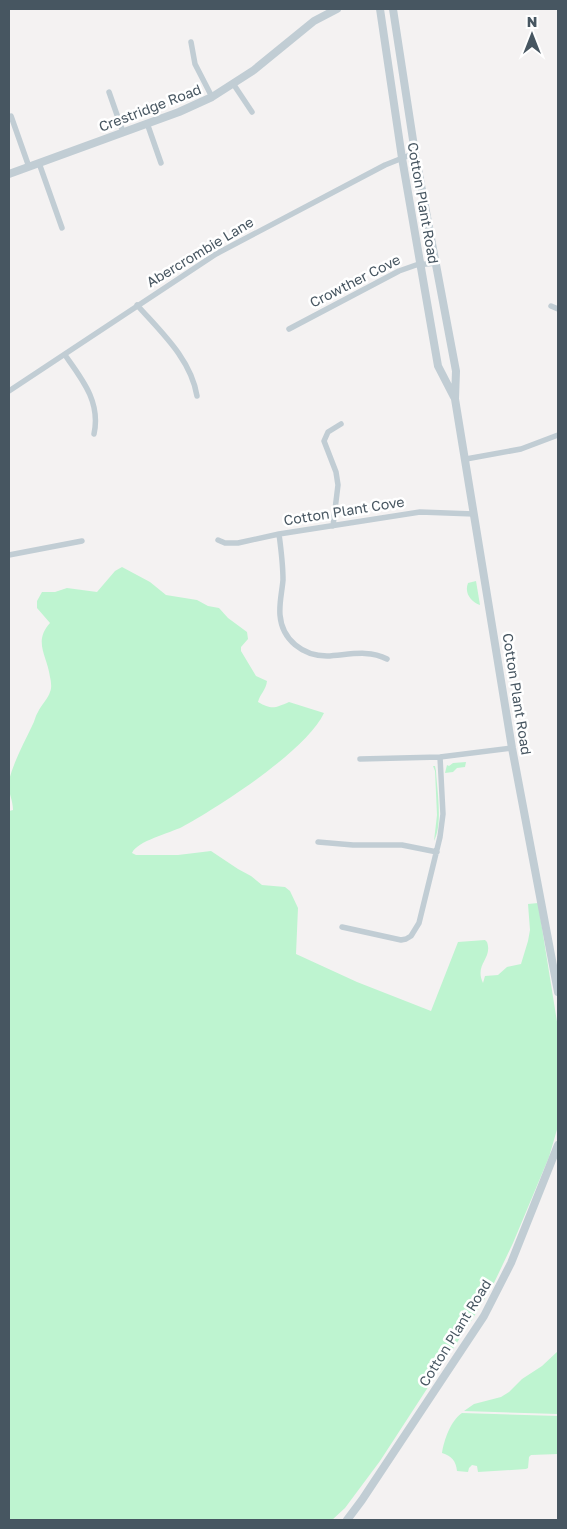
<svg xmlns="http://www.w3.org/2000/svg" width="567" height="1529" font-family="'Golos Text',sans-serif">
	<rect width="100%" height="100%" fill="#f4f2f2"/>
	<!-- green -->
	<path fill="#bef4d0" d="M 122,567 L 150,582 L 166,595 L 197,600 L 208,606 L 219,608 L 228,618 L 247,632 L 248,639 L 241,647 L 241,651 L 256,676 L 267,681 C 266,690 260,694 258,702 C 272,710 275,708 289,702 L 324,713 C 306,751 220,806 182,827 C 170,833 137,841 132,853 L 136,855 L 178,855 L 211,851 L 238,869 L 251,876 L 262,885 L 285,887 L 290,891 L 298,908 L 296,954 L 357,982 L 431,1011 L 458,942 L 485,940 L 487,942 C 493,959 474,964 483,983 L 485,976 L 498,975 L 507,967 L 521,964 L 528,941 L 530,930 L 528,904 L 538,903 L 558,1028 L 558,1126 L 549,1157 L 513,1243 L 493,1285 L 473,1318 L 380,1461 L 345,1508 L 332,1520 L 9,1520 L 9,811 L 13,810 C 13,799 7,791 9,780 C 14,761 24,743 32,726 C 35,721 35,716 38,712 C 41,705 48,699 50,692 C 52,688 51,681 50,677 C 47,655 33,642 50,623 L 37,608 L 37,601 L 42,592 L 55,592 L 67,588 L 97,592 L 115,571 Z
		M 476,581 L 480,605 C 471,602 464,593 468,583 Z
		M 466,762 L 465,767 L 457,768 L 453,772 L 445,773 L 447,765 L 449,766 L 453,763 Z
		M 433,766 L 435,766 L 436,771 C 437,790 443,824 434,841 L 437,815 L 435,771 Z
		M 558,1351 L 558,1414 L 464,1411 L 474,1404 L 501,1397 L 509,1392 L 522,1379 L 542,1366 Z
		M 462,1413 L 558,1416 L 558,1454 L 531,1455 L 529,1457 L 528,1468 L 526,1469 L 478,1472 L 477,1466 L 472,1465 L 469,1468 L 468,1472 L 457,1471 C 456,1461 452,1456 442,1453 C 444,1440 451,1420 462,1413 Z"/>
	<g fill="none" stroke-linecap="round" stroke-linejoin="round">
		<!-- minor -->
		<path stroke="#c1cdd4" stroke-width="5.5" d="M 191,42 L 195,64 L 212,97
			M 234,85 L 252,112
			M 109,92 L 123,132
			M 11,116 L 29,167
			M 147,123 L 161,163
			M 39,163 L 62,228
			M 137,305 C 161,332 191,359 197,396
			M 551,306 L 558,309
			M 289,329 L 399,271 L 416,265 L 436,263
			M 65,355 C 82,379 101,402 94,434
			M 9,391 L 216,254 L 385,165 L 415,153
			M 466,459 L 521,449 L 558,435
			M 333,526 L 338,485 L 336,472 L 324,441 L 328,432 L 341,424
			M 279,534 C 281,549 283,565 283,580 C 282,592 279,603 280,615 C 282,640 303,656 327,656 C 348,655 368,649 387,659
			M 218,540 L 225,543 L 238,543 L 279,534 L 420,512 L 474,514
			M 9,555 L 82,541
			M 360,759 L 440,757 L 512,748
			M 318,842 L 353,845 L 402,845 L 437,852
			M 342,927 L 401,940 L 406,939 L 411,936 L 419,923 L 440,837 L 443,814 L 440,757"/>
		<!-- tertiary -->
		<path stroke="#c1cdd4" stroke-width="8" d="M 380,9 L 402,158 L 438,366 L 454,397
			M 393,9 L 415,153 L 456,371 L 455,399 L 512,748 L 558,992
			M 9,174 L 179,112 L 212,97 L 254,70 L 314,21 L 337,9
			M 347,1520 L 362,1500 L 484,1316 L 511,1263 L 558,1145"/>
	</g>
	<g text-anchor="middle" stroke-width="5" stroke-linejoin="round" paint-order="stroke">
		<!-- street labels -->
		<g font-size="14" fill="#475661" stroke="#fff">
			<text transform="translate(150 108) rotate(-21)" y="5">Crestridge Road</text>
			<text transform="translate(423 203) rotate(80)" y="5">Cotton Plant Road</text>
			<text transform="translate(200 252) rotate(-31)" y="5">Abercrombie Lane</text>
			<text transform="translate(355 281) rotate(-27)" y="5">Crowther Cove</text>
			<text transform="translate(344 511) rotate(-9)" y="5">Cotton Plant Cove</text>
			<text transform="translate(517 694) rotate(81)" y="5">Cotton Plant Road</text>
			<text transform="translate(455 1333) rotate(-58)" y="5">Cotton Plant Road</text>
		</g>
	</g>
	<!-- border -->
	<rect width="567" height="1529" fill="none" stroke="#475661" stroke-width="20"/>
	<!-- north arrow -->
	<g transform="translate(532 35)" stroke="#ffffff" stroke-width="4" paint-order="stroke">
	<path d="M0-4L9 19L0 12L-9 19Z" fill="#475661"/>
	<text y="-8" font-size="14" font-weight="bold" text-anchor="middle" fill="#475661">N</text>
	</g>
</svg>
